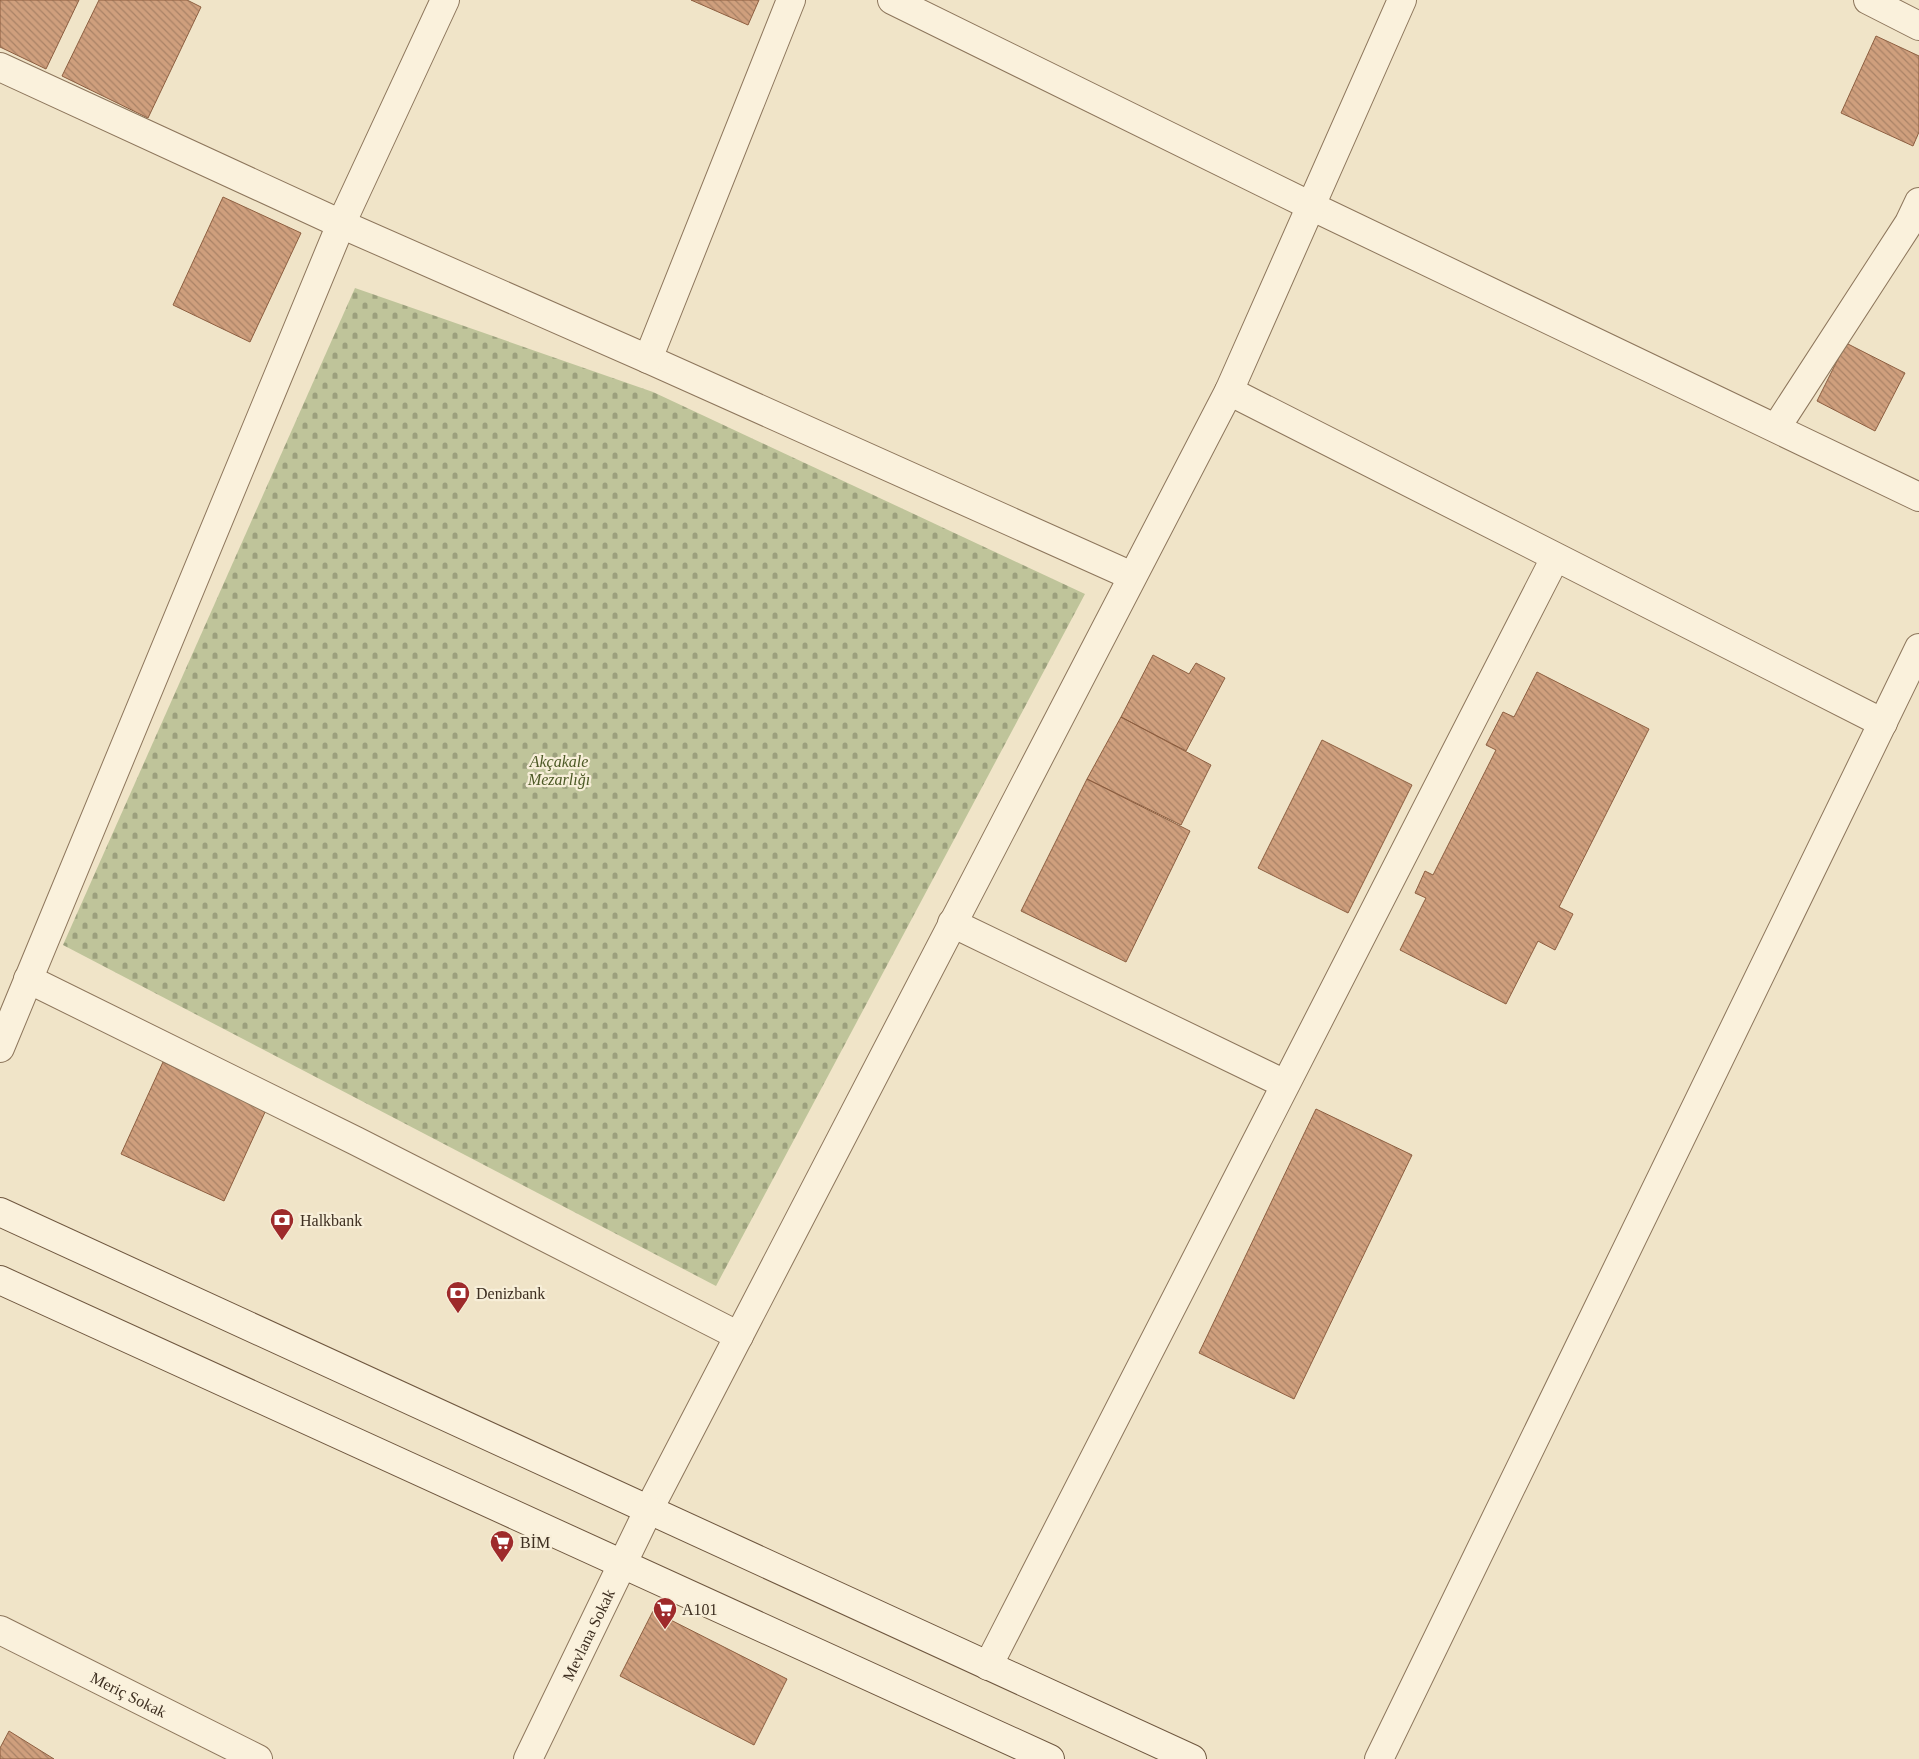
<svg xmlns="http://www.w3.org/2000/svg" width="1919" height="1759" font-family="'Times New Roman',serif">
	<defs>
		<pattern id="cemetery-stones" width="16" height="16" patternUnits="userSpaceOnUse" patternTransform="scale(1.25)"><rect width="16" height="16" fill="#bfc49a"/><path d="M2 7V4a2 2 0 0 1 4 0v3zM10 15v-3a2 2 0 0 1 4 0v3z" fill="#9ca07d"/></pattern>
		<pattern id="building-back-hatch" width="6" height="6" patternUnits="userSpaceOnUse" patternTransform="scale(1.25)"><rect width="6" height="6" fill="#cf9f7d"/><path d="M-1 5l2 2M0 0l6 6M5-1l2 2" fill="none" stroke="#a98266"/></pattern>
	</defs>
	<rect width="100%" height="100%" fill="#f0e4c8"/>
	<!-- cemetery -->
	<path fill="url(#cemetery-stones)" d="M 355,288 L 653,392 L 1085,594 L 716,1286 L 63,945 Z"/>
	<!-- building -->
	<path fill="url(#building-back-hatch)" stroke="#8d5f41" d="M 0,0 L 79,0 L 46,69 L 0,47 Z
		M 99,0 L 187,0 L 201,7 L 148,118 L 62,76 Z
		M 691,0 L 759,0 L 748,25 Z
		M 1876,36 L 1919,56 L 1919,132 L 1913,146 L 1841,113 Z
		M 223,197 L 301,233 L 250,342 L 173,305 Z
		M 1846,343 L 1905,373 L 1875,431 L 1817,401 Z
		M 1153,655 L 1189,674 L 1196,663 L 1225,678 L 1186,751 L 1121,717 Z
		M 1537,672 L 1649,729 L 1559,907 L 1573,914 L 1555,950 L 1538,941 L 1506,1004 L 1400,950 L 1426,898 L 1415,893 L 1425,871 L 1433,875 L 1496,750 L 1486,745 L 1503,712 L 1514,717 Z
		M 1121,717 L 1211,765 L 1181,825 L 1087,779 Z
		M 1322,740 L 1412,785 L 1348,913 L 1258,868 Z
		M 1087,779 L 1190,831 L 1126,962 L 1021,911 Z
		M 163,1062 L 266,1110 L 224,1201 L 121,1154 Z
		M 1316,1109 L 1412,1155 L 1294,1399 L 1199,1353 Z
		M 653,1611 L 787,1679 L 754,1745 L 620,1676 Z
		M 9,1731 L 54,1759 L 0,1759 L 0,1748 Z"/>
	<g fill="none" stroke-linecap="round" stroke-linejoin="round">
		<!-- street casing -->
		<g stroke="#8d765c" stroke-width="30">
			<g id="street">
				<path d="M 892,0 L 1313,207 L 1919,497"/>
				<path d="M 1868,0 L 1919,26"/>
				<path d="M 0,67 L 341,224 L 648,359 L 1132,576"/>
				<path d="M 648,359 L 791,0"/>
				<path d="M 1229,391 L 1883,723"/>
				<path d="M 1776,428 L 1909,223 L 1919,202"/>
				<path d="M 952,923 L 1285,1084"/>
				<path d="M 28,979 L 356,1141 L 739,1336"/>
				<path d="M 0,1048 L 341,224 L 445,0"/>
				<path id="s1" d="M 0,1630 L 258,1759"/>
				<path d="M 988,1666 L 1555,558"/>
				<path id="s2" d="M 528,1759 L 648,1511 L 1229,391 L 1402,0"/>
				<path d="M 1379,1759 L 1919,648"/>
			</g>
		</g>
		<!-- secondary casing -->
		<g stroke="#6f573f" stroke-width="30">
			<path id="secondary" d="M 0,1212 L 1192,1759
				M 0,1280 L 1050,1759"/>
		</g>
		<!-- street -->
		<use href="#street" stroke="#faf1dc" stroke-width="28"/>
		<!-- secondary -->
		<use href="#secondary" stroke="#faf1dc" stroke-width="28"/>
	</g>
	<!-- icons -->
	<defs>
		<g id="bank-pin" transform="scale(1.25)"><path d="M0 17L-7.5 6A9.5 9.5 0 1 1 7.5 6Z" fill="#9e2a2b" stroke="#f7eed8"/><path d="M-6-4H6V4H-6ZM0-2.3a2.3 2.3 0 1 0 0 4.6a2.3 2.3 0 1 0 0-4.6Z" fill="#fff"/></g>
		<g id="supermarket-pin" transform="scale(1.25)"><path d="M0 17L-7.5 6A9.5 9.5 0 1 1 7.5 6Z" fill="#9e2a2b" stroke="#f7eed8"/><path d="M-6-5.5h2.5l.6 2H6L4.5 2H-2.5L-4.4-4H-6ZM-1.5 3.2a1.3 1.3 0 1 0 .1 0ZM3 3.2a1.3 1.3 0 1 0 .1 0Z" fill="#fff"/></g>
	</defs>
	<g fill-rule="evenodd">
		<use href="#bank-pin" x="282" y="1220"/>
		<use href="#bank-pin" x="458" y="1293"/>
		<use href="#supermarket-pin" x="502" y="1542"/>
		<use href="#supermarket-pin" x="665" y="1609"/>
	</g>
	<g text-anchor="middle" stroke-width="4.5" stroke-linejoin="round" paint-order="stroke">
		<!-- park labels -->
		<g font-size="16" font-style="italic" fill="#4d5a26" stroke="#f7eed8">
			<text x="559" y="767">Akçakale<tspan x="559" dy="18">Mezarlığı</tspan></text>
		</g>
		<!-- poi labels -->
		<g font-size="16" fill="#3d2e20" stroke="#f7eed8" text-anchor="start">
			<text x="300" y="1226">Halkbank</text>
			<text x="476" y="1299">Denizbank</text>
			<text x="520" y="1548">BİM</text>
			<text x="682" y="1615">A101</text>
		</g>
		<!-- street labels -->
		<g font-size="16" fill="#3d2e20" stroke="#f7eed8">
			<text dy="6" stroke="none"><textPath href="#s2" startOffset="138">Mevlana Sokak</textPath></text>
			<text dy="6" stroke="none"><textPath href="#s1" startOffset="144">Meriç Sokak</textPath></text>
		</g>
	</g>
</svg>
